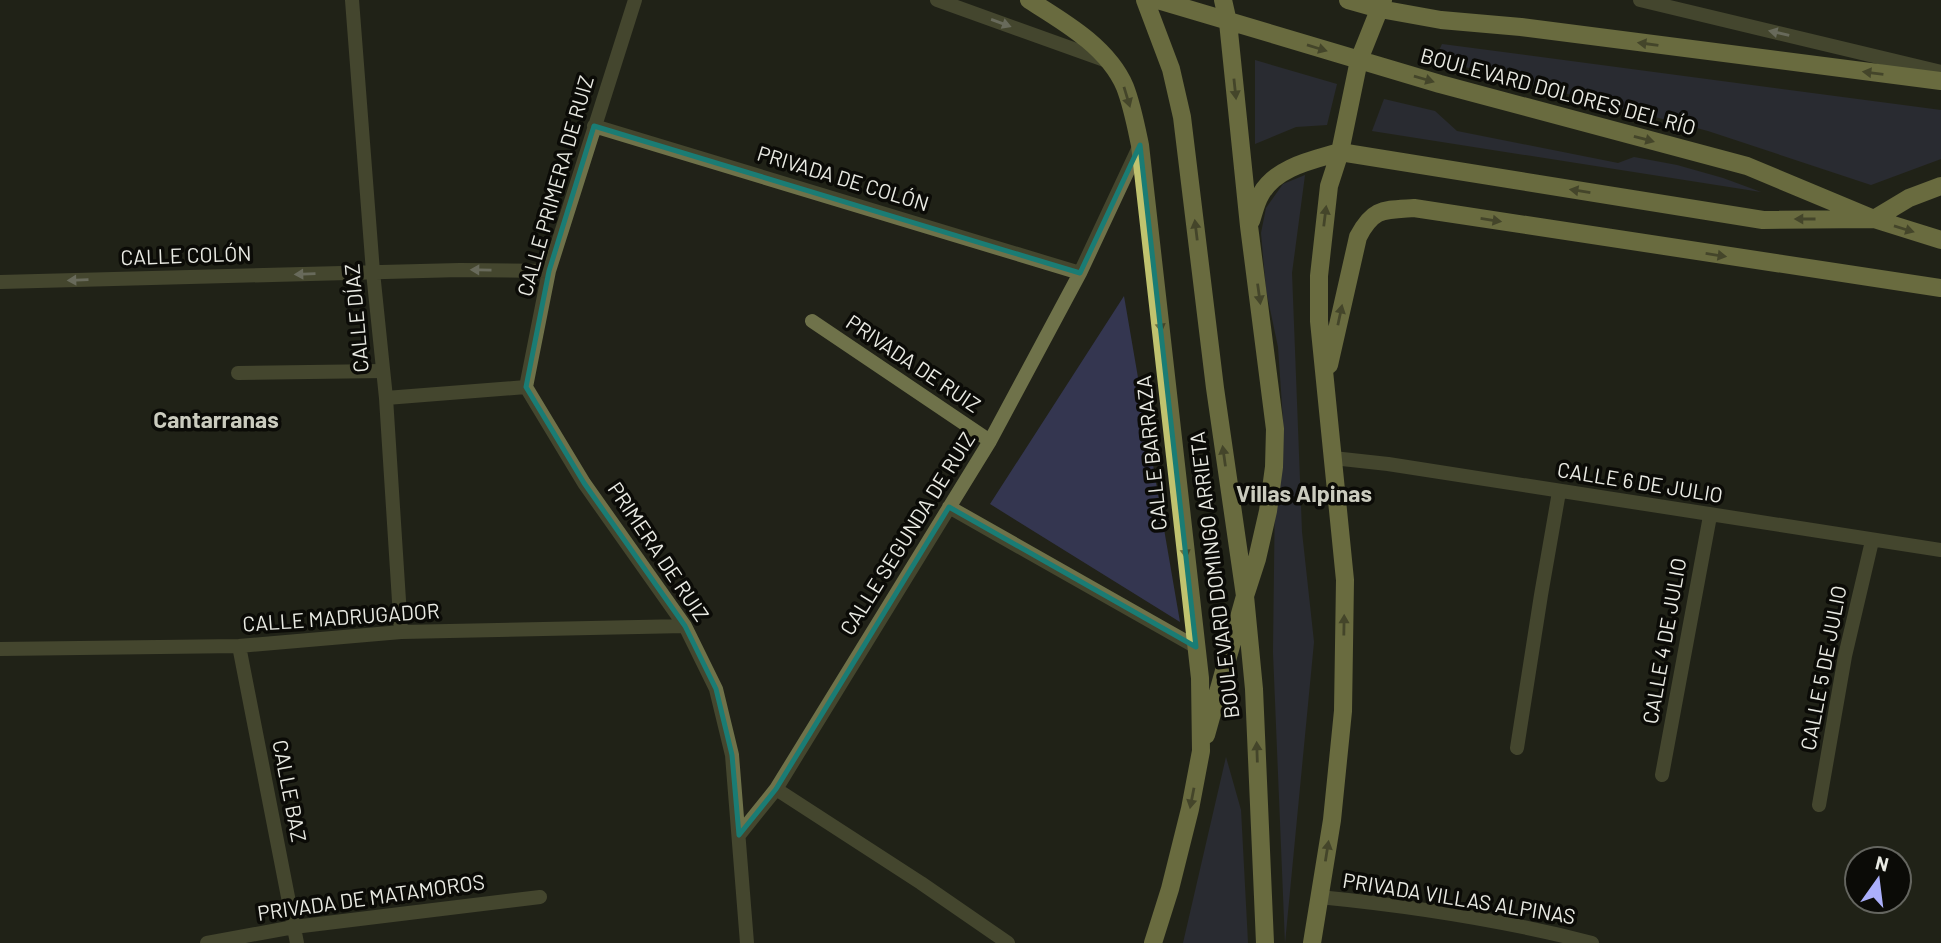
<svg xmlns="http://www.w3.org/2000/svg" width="1941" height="943" font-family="Barlow,sans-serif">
	<rect width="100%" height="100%" fill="#212218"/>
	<!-- green -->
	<path fill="#343650" d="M 1442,44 L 1941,110 L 1941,159 L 1871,185 L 1708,131 L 1435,59 Z
		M 1255,60 L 1337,84 L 1327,125 L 1296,127 L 1255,144 Z
		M 1384,99 L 1435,111 L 1457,131 L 1618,163 L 1634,157 L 1677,165 L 1723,178 L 1761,192 L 1372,131 Z
		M 1305,175 L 1292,273 L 1302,532 L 1314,642 L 1285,943 L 1273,652 L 1275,489 L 1283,420 L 1278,347 L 1266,290 L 1261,233 L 1266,208 L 1283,184 Z
		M 1124,296 L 1180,622 L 990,504 Z
		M 1226,757 L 1241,810 L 1248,943 L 1183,943 Z"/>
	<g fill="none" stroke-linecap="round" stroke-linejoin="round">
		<!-- service -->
		<path stroke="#6f724a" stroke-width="14" d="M 238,373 L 383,371"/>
		<!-- minor -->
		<path stroke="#6f724a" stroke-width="14" d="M 352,0 L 373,272 L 386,398 L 401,632
			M 937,0 L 1107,61
			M 1640,0 L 1941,72
			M 594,126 L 1080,273
			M 0,282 L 460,270 L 549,271
			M 812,321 L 990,441
			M 526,387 L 584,483 L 685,626 L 716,689 L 732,755 L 747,943
			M 526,387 L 549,271 L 635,0
			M 386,398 L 526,387
			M 1333,458 L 1388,464 L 1941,550
			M 949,507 L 1196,647
			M 239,646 L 297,943
			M 0,649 L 239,646 L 401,632 L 685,626
			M 1517,748 L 1541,595 L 1559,492
			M 1662,775 L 1710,516
			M 776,789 L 921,883 L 1008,943
			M 1819,805 L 1845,656 L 1872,541
			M 739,835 L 776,789 L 990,441 L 1080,273 L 1140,145
			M 1319,897 C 1411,906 1503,920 1592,943
			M 207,943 L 294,927 L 540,897"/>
		<!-- primary -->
		<path stroke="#c0c36f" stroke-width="18" d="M 1029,0 C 1064,22 1108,47 1125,87 C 1132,105 1136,126 1140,145 L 1200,678 L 1201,751 L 1190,809 L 1170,889 L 1153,943
			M 1145,0 L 1171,69 L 1182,117 L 1215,388 L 1245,596 L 1254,689 L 1265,943
			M 1158,0 L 1440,84 L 1747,166 L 1874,219 L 1941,240
			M 1348,0 L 1380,9 L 1441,20 L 1521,27 L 1941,81
			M 1251,221 C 1254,212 1256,202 1261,194 C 1276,167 1313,160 1340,152 L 1763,220 L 1874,219 L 1909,198 L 1941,186
			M 1329,365 L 1358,237 C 1373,208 1383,210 1414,208 L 1941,288
			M 1206,735 L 1245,596 L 1257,559 L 1268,511 L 1274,467 L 1275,429 L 1249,226 L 1228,22 L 1223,0
			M 1312,943 L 1332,820 L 1343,711 L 1345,580 L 1319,321 L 1319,276 L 1329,186 L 1340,152 L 1359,60 L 1383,0"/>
	</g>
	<!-- one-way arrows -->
	<defs><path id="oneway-solid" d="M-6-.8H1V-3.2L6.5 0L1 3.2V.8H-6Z" transform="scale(1.75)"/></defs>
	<g fill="#bfc1ae">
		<use href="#oneway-solid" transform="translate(1001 23) rotate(20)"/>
		<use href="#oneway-solid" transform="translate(1779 33) rotate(-167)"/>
		<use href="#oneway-solid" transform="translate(481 270) rotate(-179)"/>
		<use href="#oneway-solid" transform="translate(305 274) rotate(178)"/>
		<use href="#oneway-solid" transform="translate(78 280) rotate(178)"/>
	</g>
	<g fill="#6f7040">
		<use href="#oneway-solid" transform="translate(1648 44) rotate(-172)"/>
		<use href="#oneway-solid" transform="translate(1317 48) rotate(17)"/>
		<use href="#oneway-solid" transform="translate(1873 73) rotate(-173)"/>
		<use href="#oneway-solid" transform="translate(1424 79) rotate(16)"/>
		<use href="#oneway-solid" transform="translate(1235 89) rotate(84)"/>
		<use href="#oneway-solid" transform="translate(1127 97) rotate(73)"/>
		<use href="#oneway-solid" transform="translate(1644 139) rotate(15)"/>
		<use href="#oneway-solid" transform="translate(1580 191) rotate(-171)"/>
		<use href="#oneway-solid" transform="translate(1325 216) rotate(-83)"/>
		<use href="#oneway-solid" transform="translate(1805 219) rotate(180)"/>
		<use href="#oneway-solid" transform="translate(1491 220) rotate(9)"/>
		<use href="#oneway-solid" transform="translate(1904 229) rotate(17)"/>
		<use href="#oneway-solid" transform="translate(1196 230) rotate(-97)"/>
		<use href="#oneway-solid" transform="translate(1716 255) rotate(9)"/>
		<use href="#oneway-solid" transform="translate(1259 294) rotate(82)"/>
		<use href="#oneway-solid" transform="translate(1340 315) rotate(-78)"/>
		<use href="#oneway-solid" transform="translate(1160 322) rotate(83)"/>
		<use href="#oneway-solid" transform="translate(1224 456) rotate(-98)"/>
		<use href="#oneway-solid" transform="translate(1185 548) rotate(84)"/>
		<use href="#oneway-solid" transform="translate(1344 625) rotate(-89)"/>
		<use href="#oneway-solid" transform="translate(1257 752) rotate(-92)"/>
		<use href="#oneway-solid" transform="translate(1192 798) rotate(101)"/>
		<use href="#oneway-solid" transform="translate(1327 851) rotate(-81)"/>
	</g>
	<!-- marked area -->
	<path d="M0 0H1941V943H0ZM 594,126 L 1080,273 L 1140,145 L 1196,647 L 949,507 L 776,789 L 739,835 L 732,755 L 716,689 L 685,626 L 584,483 L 526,387 L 549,271 Z" fill="#212218" fill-opacity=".55" fill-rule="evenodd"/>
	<path fill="none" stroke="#1a7c74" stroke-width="5" stroke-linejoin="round" d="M 594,126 L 1080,273 L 1140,145 L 1196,647 L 949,507 L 776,789 L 739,835 L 732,755 L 716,689 L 685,626 L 584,483 L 526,387 L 549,271 Z"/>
	<g text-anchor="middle" stroke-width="7" stroke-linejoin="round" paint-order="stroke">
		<!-- street labels -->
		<g font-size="21" fill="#eaebe4" stroke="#0b0b07">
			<text transform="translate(1558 92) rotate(15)" y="7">BOULEVARD DOLORES DEL RÍO</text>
			<text transform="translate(843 179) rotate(17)" y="7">PRIVADA DE COLÓN</text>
			<text transform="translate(556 186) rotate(-74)" y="7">CALLE PRIMERA DE RUIZ</text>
			<text transform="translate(186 256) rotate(-2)" y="7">CALLE COLÓN</text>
			<text transform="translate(357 318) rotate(-95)" y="7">CALLE DÍAZ</text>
			<text transform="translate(913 364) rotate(34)" y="7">PRIVADA DE RUIZ</text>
			<text transform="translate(1152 453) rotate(-96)" y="7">CALLE BARRAZA</text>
			<text transform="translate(1640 483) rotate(9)" y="7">CALLE 6 DE JULIO</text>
			<text transform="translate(908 534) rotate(-58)" y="7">CALLE SEGUNDA DE RUIZ</text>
			<text transform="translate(658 552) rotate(56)" y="7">PRIMERA DE RUIZ</text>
			<text transform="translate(1215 575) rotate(-97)" y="7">BOULEVARD DOMINGO ARRIETA</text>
			<text transform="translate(341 618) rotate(-4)" y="7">CALLE MADRUGADOR</text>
			<text transform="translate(1665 641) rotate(-80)" y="7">CALLE 4 DE JULIO</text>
			<text transform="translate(1824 668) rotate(-79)" y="7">CALLE 5 DE JULIO</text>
			<text transform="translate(289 791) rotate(79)" y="7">CALLE BAZ</text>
			<text transform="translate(371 898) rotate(-8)" y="7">PRIVADA DE MATAMOROS</text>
			<text transform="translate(1459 899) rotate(9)" y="7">PRIVADA VILLAS ALPINAS</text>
		</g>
		<!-- neighbourhood labels -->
		<g font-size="23" font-weight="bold" fill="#cacbbe" stroke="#0b0b07">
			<text x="216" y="428">Cantarranas</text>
			<text x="1304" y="502">Villas Alpinas</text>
		</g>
	</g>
	<!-- north arrow -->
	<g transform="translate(1878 880) rotate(14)"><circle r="33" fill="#0b0b07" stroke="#64655f" stroke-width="2"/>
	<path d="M0-5L12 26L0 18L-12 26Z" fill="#abaffb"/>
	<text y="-10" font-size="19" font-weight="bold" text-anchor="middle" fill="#eaebe4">N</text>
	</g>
</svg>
